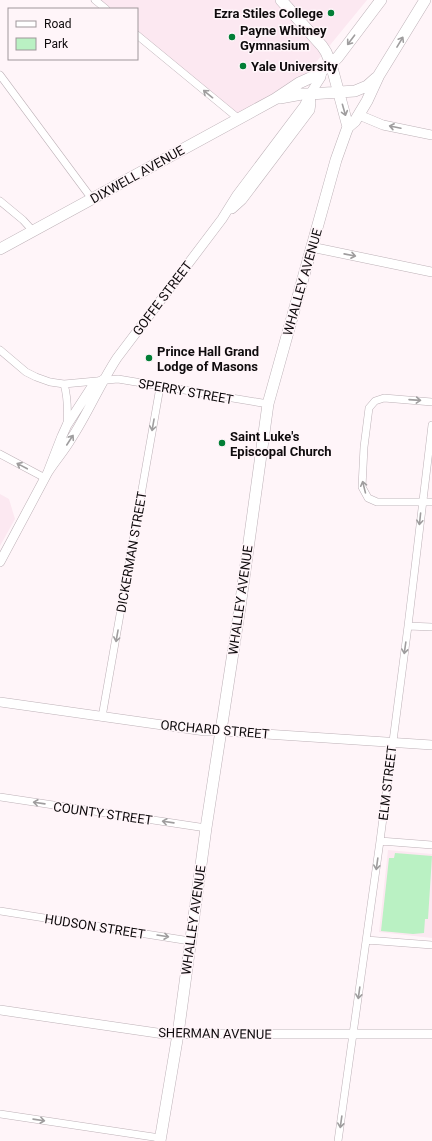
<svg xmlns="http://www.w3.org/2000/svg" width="432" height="1141" font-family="Roboto,sans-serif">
	<rect width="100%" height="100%" fill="#fff5f9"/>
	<!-- built -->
	<path fill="#fce8f1" d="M 95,0 L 367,0 L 299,83 L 239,119 L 137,35 L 137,9 L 106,9 Z
		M 0,494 L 9,499 L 15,519 L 0,546 Z
		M 388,850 L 432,854 L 432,938 L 379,932 Z"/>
	<!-- green -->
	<path fill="#baf1c3" d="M 395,853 L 432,856 L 428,919 L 425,919 L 424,933 L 413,934 L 381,931 L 389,858 L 394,858 Z"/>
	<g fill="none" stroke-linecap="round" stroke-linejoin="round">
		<!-- minor casing -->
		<g stroke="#bdb1b7" stroke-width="8">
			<path id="minor" d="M 95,0 L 106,9
				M 137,35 L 239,119
				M 0,75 L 92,199
				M 0,201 L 23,220 L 33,231
				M 0,350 L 26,372 L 36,377 L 50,382 L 64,384 L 118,379 L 268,404
				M 64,384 C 68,398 68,410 67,425
				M 432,402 L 384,398 L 375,401 L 369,408 L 364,447 L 362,487 L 368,498 L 377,502 L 432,502
				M 0,454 L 45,478
				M 408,626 L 432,627
				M 102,717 L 160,387
				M 0,797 L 206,828
				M 380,841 L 432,845
				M 0,911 L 190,941
				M 366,940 L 432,945
				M 0,1114 L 160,1138
				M 338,1141 L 380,841 L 408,626 L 432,425"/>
		</g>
		<!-- secondary casing -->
		<g stroke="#bdb1b7" stroke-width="10">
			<path id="secondary" d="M 359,115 L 383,125 L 432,135
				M 232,209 L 242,200 L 310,110 L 311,103 L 310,96
				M 311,247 L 432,272
				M 48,472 C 55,461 64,451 71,439 C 88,413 100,384 117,358 L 222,219 L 237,195 L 304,106 L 310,94 L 321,77 L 321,73 L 323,71
				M 0,562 L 48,472 L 62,436 L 67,425 L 91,388 L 104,379
				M 0,702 L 205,731 L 221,731 L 432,745
				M 0,1010 L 164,1034 L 432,1034"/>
		</g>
		<!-- primary casing -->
		<g stroke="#bdb1b7" stroke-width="12">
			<path id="primary" d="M 281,0 L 322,46 L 326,52 L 331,64 L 348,127
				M 327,68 L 338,57 L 381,0
				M 280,98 L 302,94 L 310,94 L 355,91 L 367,86 L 376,78
				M 0,249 L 275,99 L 299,83 L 321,73
				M 160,1141 L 178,1034 L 206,828 L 240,607 L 268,404 L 336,160 L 346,132 L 348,127 L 355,121 L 367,101 L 379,75 L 425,0"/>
		</g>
		<!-- minor -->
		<use href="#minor" stroke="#fff" stroke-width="7"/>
		<!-- secondary -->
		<use href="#secondary" stroke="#fff" stroke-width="9"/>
		<!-- primary -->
		<use href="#primary" stroke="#fff" stroke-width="11"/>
	</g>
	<!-- one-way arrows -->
	<defs><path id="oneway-shaft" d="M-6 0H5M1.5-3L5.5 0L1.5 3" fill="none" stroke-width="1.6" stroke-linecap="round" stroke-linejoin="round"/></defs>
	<g stroke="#9f9d9e">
		<use href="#oneway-shaft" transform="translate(351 40) rotate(127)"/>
		<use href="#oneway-shaft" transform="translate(400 42) rotate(-59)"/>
		<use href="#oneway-shaft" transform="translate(208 94) rotate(-141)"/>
		<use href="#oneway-shaft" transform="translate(344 110) rotate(74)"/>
		<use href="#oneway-shaft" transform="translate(395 127) rotate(-168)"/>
		<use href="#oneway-shaft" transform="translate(350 255) rotate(11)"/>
		<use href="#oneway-shaft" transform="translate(415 400) rotate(4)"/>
		<use href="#oneway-shaft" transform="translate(153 425) rotate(100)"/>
		<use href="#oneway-shaft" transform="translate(70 440) rotate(-57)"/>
		<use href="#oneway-shaft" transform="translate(22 466) rotate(-152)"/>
		<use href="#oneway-shaft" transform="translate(364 487) rotate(-104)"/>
		<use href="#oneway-shaft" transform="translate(420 519) rotate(96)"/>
		<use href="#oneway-shaft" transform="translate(117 636) rotate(100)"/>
		<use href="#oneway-shaft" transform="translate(405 648) rotate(98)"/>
		<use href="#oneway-shaft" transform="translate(39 803) rotate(-172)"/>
		<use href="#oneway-shaft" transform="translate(168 822) rotate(-172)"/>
		<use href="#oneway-shaft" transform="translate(377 864) rotate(98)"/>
		<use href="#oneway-shaft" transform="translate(163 936) rotate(9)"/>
		<use href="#oneway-shaft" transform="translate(359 993) rotate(98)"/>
		<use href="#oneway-shaft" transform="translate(39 1120) rotate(8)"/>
		<use href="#oneway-shaft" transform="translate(341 1122) rotate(98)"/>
	</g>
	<!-- markers -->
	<g fill="#027e36" stroke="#fff5f9" stroke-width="1.5">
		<circle cx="331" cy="13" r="4"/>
		<circle cx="232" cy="37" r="4"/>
		<circle cx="243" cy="66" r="4"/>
		<circle cx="149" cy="358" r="4"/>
		<circle cx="222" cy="443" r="4"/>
	</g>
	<g text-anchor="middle" stroke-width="3" stroke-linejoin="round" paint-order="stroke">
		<!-- poi labels -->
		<g font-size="13" font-weight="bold" fill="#0f0b0d" stroke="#fff5f9" text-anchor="start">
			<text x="323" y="18" text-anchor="end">Ezra Stiles College</text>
			<text x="240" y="35">Payne Whitney<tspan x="240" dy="15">Gymnasium</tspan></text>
			<text x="251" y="71">Yale University</text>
			<text x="157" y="356">Prince Hall Grand<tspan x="157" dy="15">Lodge of Masons</tspan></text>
			<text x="230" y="441">Saint Luke's<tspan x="230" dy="15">Episcopal Church</tspan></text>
		</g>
		<!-- street labels -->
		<g font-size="13" fill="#0f0b0d" stroke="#fff5f9">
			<text transform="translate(137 174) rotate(-29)" y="5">DIXWELL AVENUE</text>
			<text transform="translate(302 282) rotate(-74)" y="5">WHALLEY AVENUE</text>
			<text transform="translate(162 298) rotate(-53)" y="5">GOFFE STREET</text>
			<text transform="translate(186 391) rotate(10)" y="5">SPERRY STREET</text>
			<text transform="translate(131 552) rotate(-80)" y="5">DICKERMAN STREET</text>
			<text transform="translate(240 600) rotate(-82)" y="5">WHALLEY AVENUE</text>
			<text transform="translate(215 729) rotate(5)" y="5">ORCHARD STREET</text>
			<text transform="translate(387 783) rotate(-83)" y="5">ELM STREET</text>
			<text transform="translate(103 813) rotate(8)" y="5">COUNTY STREET</text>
			<text transform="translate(193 920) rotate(-82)" y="5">WHALLEY AVENUE</text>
			<text transform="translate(95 926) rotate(9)" y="5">HUDSON STREET</text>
			<text transform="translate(215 1033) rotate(1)" y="5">SHERMAN AVENUE</text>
		</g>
	</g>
	<!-- legend -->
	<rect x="8" y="8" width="130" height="52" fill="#fff5f9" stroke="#9f979b"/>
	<rect x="16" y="21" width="20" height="6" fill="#ffffff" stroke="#9f979b"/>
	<text x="44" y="28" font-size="12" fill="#0f0b0d">Road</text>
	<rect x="16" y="38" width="20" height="12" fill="#baf1c3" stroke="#9f979b"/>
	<text x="44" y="48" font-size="12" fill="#0f0b0d">Park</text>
</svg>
